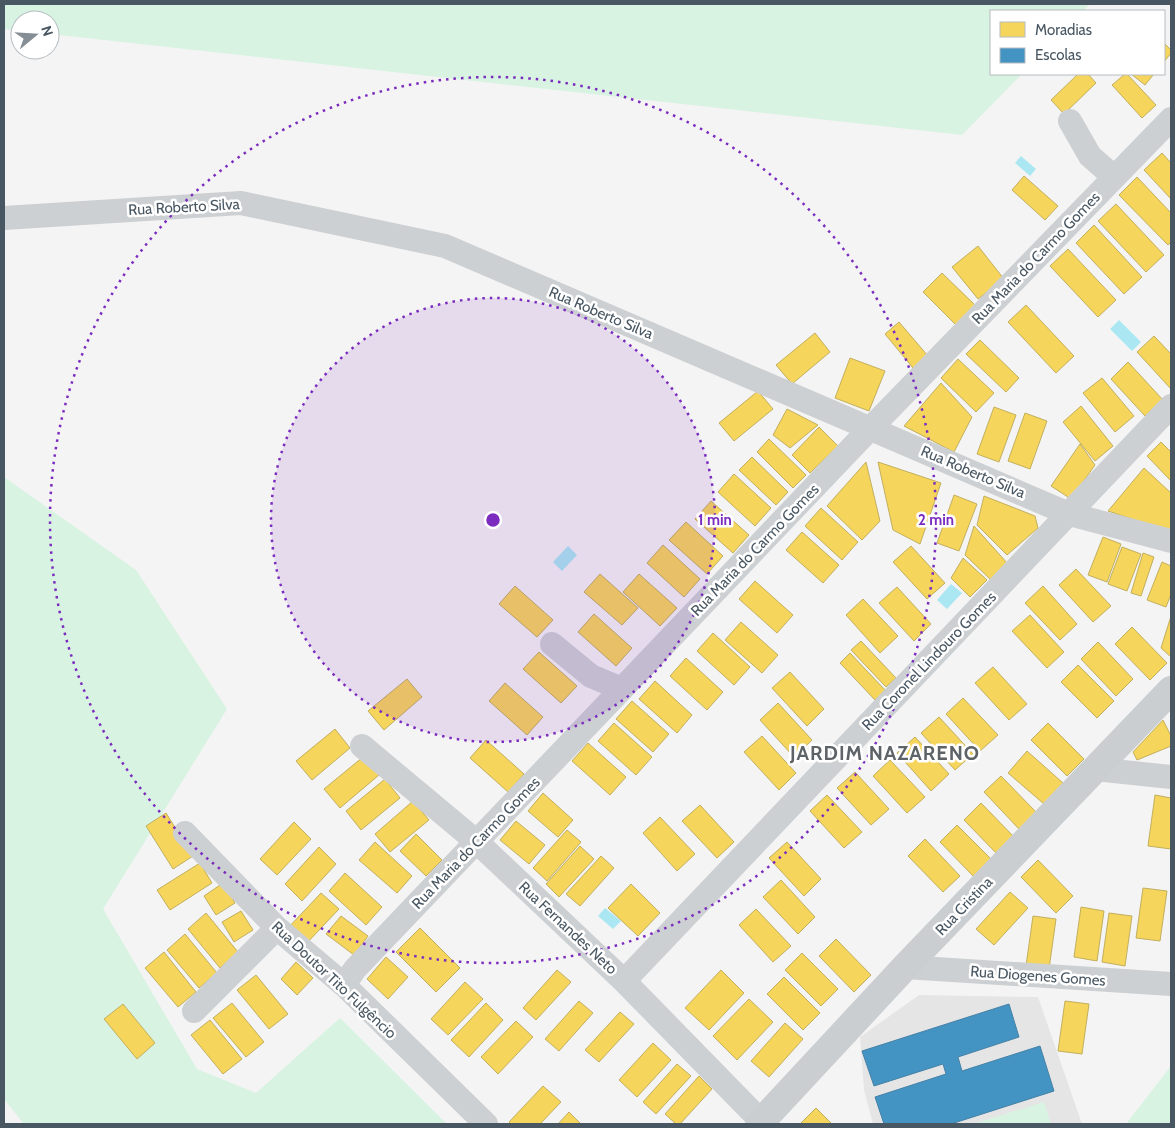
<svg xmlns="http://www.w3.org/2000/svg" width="1175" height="1128" font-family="Cabin,sans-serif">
	<rect width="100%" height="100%" fill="#f4f4f4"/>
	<!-- education -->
	<path fill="#e5e5e6" d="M 919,995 L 1038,997 L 1082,1124 L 873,1124 L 864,1090 L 860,1037 Z"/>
	<!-- green -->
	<path fill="#d8f3e1" d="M 4,4 L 1090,4 L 1083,11 L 991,11 L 991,74 L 1022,74 L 962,135 L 50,34 L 50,20 L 20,20 L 20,31 L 4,29 Z
		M 4,477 L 136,570 L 227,709 L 103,909 L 197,1069 L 256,1093 L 340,1018 L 447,1124 L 24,1124 L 4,1099 Z
		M 1171,1066 L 1171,1124 L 1126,1124 Z
		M 1044,1102 L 1051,1124 L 973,1124 Z"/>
	<!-- water -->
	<path fill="#abe7f3" d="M 1021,156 L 1036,169 L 1030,176 L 1015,163 Z
		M 1119,320 L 1141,342 L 1132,351 L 1110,329 Z
		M 568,546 L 577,555 L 562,571 L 553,562 Z
		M 951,584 L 962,593 L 947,609 L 937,600 Z
		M 605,908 L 621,921 L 613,929 L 598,916 Z"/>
	<!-- homes -->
	<path fill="#f6d55c" stroke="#c2af5e" d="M 1164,43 L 1171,50 L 1171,53 L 1164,62 Z
		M 1078,74 L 1088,74 L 1096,83 L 1064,114 L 1051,100 Z
		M 1125,74 L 1127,74 L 1156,105 L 1142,118 L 1112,85 Z
		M 1131,74 L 1154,74 L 1145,85 Z
		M 1162,153 L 1171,163 L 1171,199 L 1144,170 Z
		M 1024,176 L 1058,206 L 1045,220 L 1012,190 Z
		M 1137,177 L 1171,213 L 1171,242 L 1168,245 L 1119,195 Z
		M 1116,204 L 1164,255 L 1146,272 L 1098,221 Z
		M 1094,225 L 1142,277 L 1124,294 L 1076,243 Z
		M 978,246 L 1004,279 L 978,299 L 952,267 Z
		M 1068,249 L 1116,300 L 1098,317 L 1050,266 Z
		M 942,273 L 975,305 L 956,325 L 923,292 Z
		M 1026,305 L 1074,356 L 1056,373 L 1008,322 Z
		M 899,322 L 928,356 L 913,368 L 885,334 Z
		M 815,333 L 830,352 L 792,384 L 776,365 Z
		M 1154,336 L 1171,354 L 1171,389 L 1137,352 Z
		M 980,340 L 1019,378 L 1006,392 L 966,354 Z
		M 850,358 L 885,371 L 869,411 L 835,398 Z
		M 958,359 L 994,393 L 976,412 L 941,378 Z
		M 1128,362 L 1163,400 L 1145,416 L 1111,379 Z
		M 1102,378 L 1134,416 L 1115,432 L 1083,393 Z
		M 941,383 L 972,417 L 954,452 L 904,426 Z
		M 758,391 L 773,409 L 734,441 L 719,423 Z
		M 1081,406 L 1113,446 L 1095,461 L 1063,422 Z
		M 994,407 L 1016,415 L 999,462 L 977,454 Z
		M 787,409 L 818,425 L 790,448 L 773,435 Z
		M 1025,413 L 1047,421 L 1030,469 L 1008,461 Z
		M 819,427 L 838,446 L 810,473 L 792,455 Z
		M 769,439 L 806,475 L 793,488 L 757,452 Z
		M 1161,442 L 1171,452 L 1171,481 L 1147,456 Z
		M 1080,444 L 1095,465 L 1071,499 L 1051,486 Z
		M 752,457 L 788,492 L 776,505 L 739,470 Z
		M 866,462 L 880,521 L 862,540 L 827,506 Z
		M 878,462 L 941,483 L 920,544 L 893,530 Z
		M 1144,468 L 1171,493 L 1171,532 L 1108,511 Z
		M 734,474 L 771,508 L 755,526 L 718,492 Z
		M 954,495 L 977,504 L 959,551 L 937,543 Z
		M 984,496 L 1035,516 L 1038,528 L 1007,555 L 977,525 Z
		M 711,501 L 749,535 L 733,553 L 695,519 Z
		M 821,508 L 858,542 L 842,560 L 805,526 Z
		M 686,522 L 723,556 L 707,574 L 669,540 Z
		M 974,526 L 1008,564 L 991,580 L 965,555 Z
		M 802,532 L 839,565 L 823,583 L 786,550 Z
		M 1103,537 L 1121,544 L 1107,582 L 1088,575 Z
		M 663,545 L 700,579 L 684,597 L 647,563 Z
		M 911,546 L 945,583 L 927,599 L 893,562 Z
		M 1122,547 L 1141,554 L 1127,591 L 1108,584 Z
		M 1143,553 L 1154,557 L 1141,596 L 1131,593 Z
		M 963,558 L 987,580 L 970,597 L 951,578 Z
		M 1162,562 L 1171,566 L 1171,594 L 1166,607 L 1147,600 Z
		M 1076,569 L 1111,606 L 1093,622 L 1059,585 Z
		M 600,574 L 638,608 L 622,625 L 584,592 Z
		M 639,574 L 677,608 L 660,626 L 623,592 Z
		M 755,581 L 793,615 L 777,633 L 739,599 Z
		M 515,586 L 553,620 L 537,637 L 499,604 Z
		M 1043,586 L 1077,624 L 1060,640 L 1025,603 Z
		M 897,587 L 931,624 L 914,641 L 879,603 Z
		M 863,599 L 898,636 L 880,653 L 846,615 Z
		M 594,614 L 632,648 L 616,666 L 578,632 Z
		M 1030,615 L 1064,652 L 1047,668 L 1012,631 Z
		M 1171,616 L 1171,657 L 1161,648 Z
		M 741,622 L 778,655 L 762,673 L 725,640 Z
		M 1132,627 L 1167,663 L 1150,680 L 1115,644 Z
		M 713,633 L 750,667 L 734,685 L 697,651 Z
		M 861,641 L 896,678 L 886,687 L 851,650 Z
		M 1098,642 L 1133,679 L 1116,696 L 1081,659 Z
		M 539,652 L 577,686 L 561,703 L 523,669 Z
		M 850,653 L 885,690 L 875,700 L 840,663 Z
		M 686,658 L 723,692 L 707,710 L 670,676 Z
		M 1078,665 L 1114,701 L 1097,718 L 1061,682 Z
		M 993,667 L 1027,704 L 1009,720 L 975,683 Z
		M 790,672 L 824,709 L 807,726 L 772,688 Z
		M 407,679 L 422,697 L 384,730 L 368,711 Z
		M 655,681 L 692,715 L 677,733 L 639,699 Z
		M 505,683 L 543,717 L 527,735 L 489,701 Z
		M 963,698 L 998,735 L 980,751 L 946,714 Z
		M 632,701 L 669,734 L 653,752 L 616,719 Z
		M 778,703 L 812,740 L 794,757 L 760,720 Z
		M 939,717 L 973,754 L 955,770 L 921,733 Z
		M 1163,720 L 1171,736 L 1171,746 L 1137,760 L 1133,752 Z
		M 614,723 L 652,757 L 636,775 L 598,741 Z
		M 1048,723 L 1084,759 L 1067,776 L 1031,740 Z
		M 335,729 L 350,748 L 312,780 L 296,761 Z
		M 762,736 L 796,773 L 779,790 L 744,752 Z
		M 915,737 L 949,774 L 931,791 L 897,753 Z
		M 486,740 L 524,774 L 508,792 L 470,758 Z
		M 588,743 L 626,777 L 610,795 L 572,761 Z
		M 1027,751 L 1063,783 L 1044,804 L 1008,773 Z
		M 363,757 L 379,775 L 340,808 L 324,789 Z
		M 890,760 L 925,797 L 907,813 L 873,776 Z
		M 855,772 L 889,809 L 871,825 L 837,788 Z
		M 1001,776 L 1036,812 L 1019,829 L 984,792 Z
		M 385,779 L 400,798 L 361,830 L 346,811 Z
		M 543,793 L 573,820 L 558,837 L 528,811 Z
		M 827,795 L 862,832 L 844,848 L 810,811 Z
		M 1155,795 L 1171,798 L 1171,849 L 1148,846 Z
		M 413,801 L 429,820 L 390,852 L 375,834 Z
		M 981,803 L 1016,839 L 999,856 L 964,820 Z
		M 700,805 L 734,842 L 717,858 L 682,821 Z
		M 166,813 L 193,856 L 173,869 L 146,826 Z
		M 660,817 L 695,854 L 677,871 L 643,833 Z
		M 516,821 L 545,845 L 529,864 L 500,840 Z
		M 294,822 L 311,839 L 277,875 L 260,859 Z
		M 957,825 L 993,861 L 975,878 L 940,842 Z
		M 567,830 L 581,842 L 547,881 L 533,868 Z
		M 416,834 L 442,860 L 426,876 L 400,851 Z
		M 925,839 L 960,876 L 943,892 L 908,856 Z
		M 375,842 L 412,876 L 397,893 L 359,860 Z
		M 787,842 L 821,879 L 804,896 L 769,858 Z
		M 580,846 L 594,859 L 559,897 L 546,884 Z
		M 319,847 L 336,864 L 302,901 L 285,884 Z
		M 601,856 L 614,868 L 580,906 L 566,894 Z
		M 1038,860 L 1073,896 L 1056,913 L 1021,877 Z
		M 200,863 L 212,883 L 170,910 L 157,890 Z
		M 345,873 L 382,907 L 366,925 L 329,891 Z
		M 781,880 L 815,917 L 798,934 L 763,897 Z
		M 223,883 L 235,903 L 216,915 L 204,896 Z
		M 631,884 L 660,913 L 638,936 L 608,908 Z
		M 1143,888 L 1167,891 L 1160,941 L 1136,938 Z
		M 1010,892 L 1028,908 L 994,945 L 976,929 Z
		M 321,893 L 339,909 L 304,946 L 287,929 Z
		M 1081,907 L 1104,911 L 1097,961 L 1074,957 Z
		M 756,909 L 791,946 L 773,962 L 739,925 Z
		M 241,911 L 253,930 L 234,942 L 222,922 Z
		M 206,913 L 238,952 L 220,968 L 188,929 Z
		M 1109,913 L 1132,916 L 1125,966 L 1102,962 Z
		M 341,916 L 368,936 L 354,955 L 326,934 Z
		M 1033,916 L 1056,919 L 1049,969 L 1026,966 Z
		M 420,928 L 460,968 L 436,992 L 396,952 Z
		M 185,934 L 217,973 L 199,988 L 167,950 Z
		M 836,939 L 871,975 L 854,992 L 819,956 Z
		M 164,952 L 196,992 L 178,1007 L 145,968 Z
		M 802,953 L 838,989 L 821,1006 L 785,970 Z
		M 386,957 L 408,977 L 388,999 L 367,979 Z
		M 296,962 L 313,978 L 297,995 L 281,979 Z
		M 557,970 L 571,982 L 536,1020 L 523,1008 Z
		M 721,970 L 744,993 L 709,1030 L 685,1008 Z
		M 256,975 L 288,1014 L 269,1029 L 237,990 Z
		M 784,977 L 820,1013 L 803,1030 L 767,994 Z
		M 465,982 L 483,999 L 448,1035 L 431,1019 Z
		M 749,999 L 773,1022 L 737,1060 L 713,1036 Z
		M 579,1001 L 593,1013 L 559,1051 L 545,1039 Z
		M 1065,1001 L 1089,1004 L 1082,1054 L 1058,1051 Z
		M 232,1003 L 264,1042 L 246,1057 L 213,1018 Z
		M 486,1003 L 503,1020 L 469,1057 L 451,1040 Z
		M 123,1004 L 155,1043 L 137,1059 L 104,1019 Z
		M 620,1012 L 634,1024 L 599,1062 L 585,1050 Z
		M 210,1020 L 242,1059 L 223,1074 L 191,1035 Z
		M 516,1021 L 533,1037 L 498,1074 L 481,1057 Z
		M 785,1023 L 803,1039 L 769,1077 L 751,1061 Z
		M 653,1043 L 671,1060 L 637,1097 L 619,1080 Z
		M 677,1064 L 691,1076 L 656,1114 L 643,1102 Z
		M 699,1076 L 712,1089 L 680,1124 L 676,1124 L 665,1114 Z
		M 543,1086 L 561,1102 L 540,1124 L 511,1124 L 509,1122 Z
		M 816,1108 L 832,1124 L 800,1124 Z
		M 569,1112 L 581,1124 L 558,1124 Z"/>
	<!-- schools -->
	<path fill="#4393c3" stroke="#4581a6" d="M 1009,1004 L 1019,1037 L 958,1057 L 962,1071 L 1040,1046 L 1054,1091 L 951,1124 L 884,1124 L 875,1097 L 946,1074 L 943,1064 L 874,1086 L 862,1051 Z"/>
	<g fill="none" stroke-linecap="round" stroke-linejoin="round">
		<!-- minor -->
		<path stroke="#cdd0d2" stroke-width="24" d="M 1070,121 L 1090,156 L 1114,177
			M 4,218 L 241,203 L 445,246 L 1069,514 L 1171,541
			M 552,644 L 591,676 L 622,689
			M 362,746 L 477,842 L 624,981 L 762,1122
			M 1095,769 L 1171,777
			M 185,833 L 277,928 L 344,985 L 486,1124
			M 905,967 L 1171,984
			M 624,981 L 1171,406
			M 344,985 L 355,969 L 863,436 L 1171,119
			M 194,1011 L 277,928"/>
		<!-- major -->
		<path stroke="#caced0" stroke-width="28" d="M 759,1124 L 905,967 L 1171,690"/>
	</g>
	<!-- distance rings -->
	<circle cx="493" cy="520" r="222" fill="#7b2cbf" fill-opacity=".12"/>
	<g fill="none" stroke="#7b2cbf" stroke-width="2.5" stroke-dasharray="2.5 5">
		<circle cx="493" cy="520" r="222"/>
		<circle cx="493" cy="520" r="443"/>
	</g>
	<g text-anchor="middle" stroke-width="5" stroke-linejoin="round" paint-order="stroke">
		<!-- street labels -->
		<g font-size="15" fill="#495762" stroke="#fff">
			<text transform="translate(184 207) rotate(-3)" y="5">Rua Roberto Silva</text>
			<text transform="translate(1036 258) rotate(-46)" y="5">Rua Maria do Carmo Gomes</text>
			<text transform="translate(601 313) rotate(23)" y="5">Rua Roberto Silva</text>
			<text transform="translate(973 472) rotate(23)" y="5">Rua Roberto Silva</text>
			<text transform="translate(755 550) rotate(-46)" y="5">Rua Maria do Carmo Gomes</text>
			<text transform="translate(929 661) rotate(-46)" y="5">Rua Coronel Lindouro Gomes</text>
			<text transform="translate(476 843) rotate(-46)" y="5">Rua Maria do Carmo Gomes</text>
			<text transform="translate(964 906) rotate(-46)" y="5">Rua Cristina</text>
			<text transform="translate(568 928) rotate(43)" y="5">Rua Fernandes Neto</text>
			<text transform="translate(1038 976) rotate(4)" y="5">Rua Diogenes Gomes</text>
			<text transform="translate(334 980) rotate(43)" y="5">Rua Doutor Tito Fulgêncio</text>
		</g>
		<!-- district labels -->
		<g font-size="20" font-weight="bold" letter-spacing="1" fill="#5e6368" stroke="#fff">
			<text x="885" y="760">JARDIM NAZARENO</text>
		</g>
	</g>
	<circle cx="493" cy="520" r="8" fill="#7b2cbf" stroke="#fff" stroke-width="2.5"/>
	<g font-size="15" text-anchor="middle" font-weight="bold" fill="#7b2cbf" stroke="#fff" stroke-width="5" stroke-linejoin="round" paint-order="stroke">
		<text x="715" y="525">1 min</text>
		<text x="936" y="525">2 min</text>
	</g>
	<!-- border -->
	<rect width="1175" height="1128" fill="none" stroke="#495762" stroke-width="10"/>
	<!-- legend -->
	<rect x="990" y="10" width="175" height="65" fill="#ffffff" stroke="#b6bcc0"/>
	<rect x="1000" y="22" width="25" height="15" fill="#f6d55c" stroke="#b6bcc0"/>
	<text x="1035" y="35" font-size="15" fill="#495762">Moradias</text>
	<rect x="1000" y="48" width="25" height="15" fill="#4393c3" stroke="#b6bcc0"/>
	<text x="1035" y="60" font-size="15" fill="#495762">Escolas</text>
	<!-- north arrow -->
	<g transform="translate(35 35) rotate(72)"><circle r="24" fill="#ffffff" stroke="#b6bcc0"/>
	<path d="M0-4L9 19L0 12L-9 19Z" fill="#858e95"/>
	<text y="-8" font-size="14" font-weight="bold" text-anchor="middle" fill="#495762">N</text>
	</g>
</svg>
